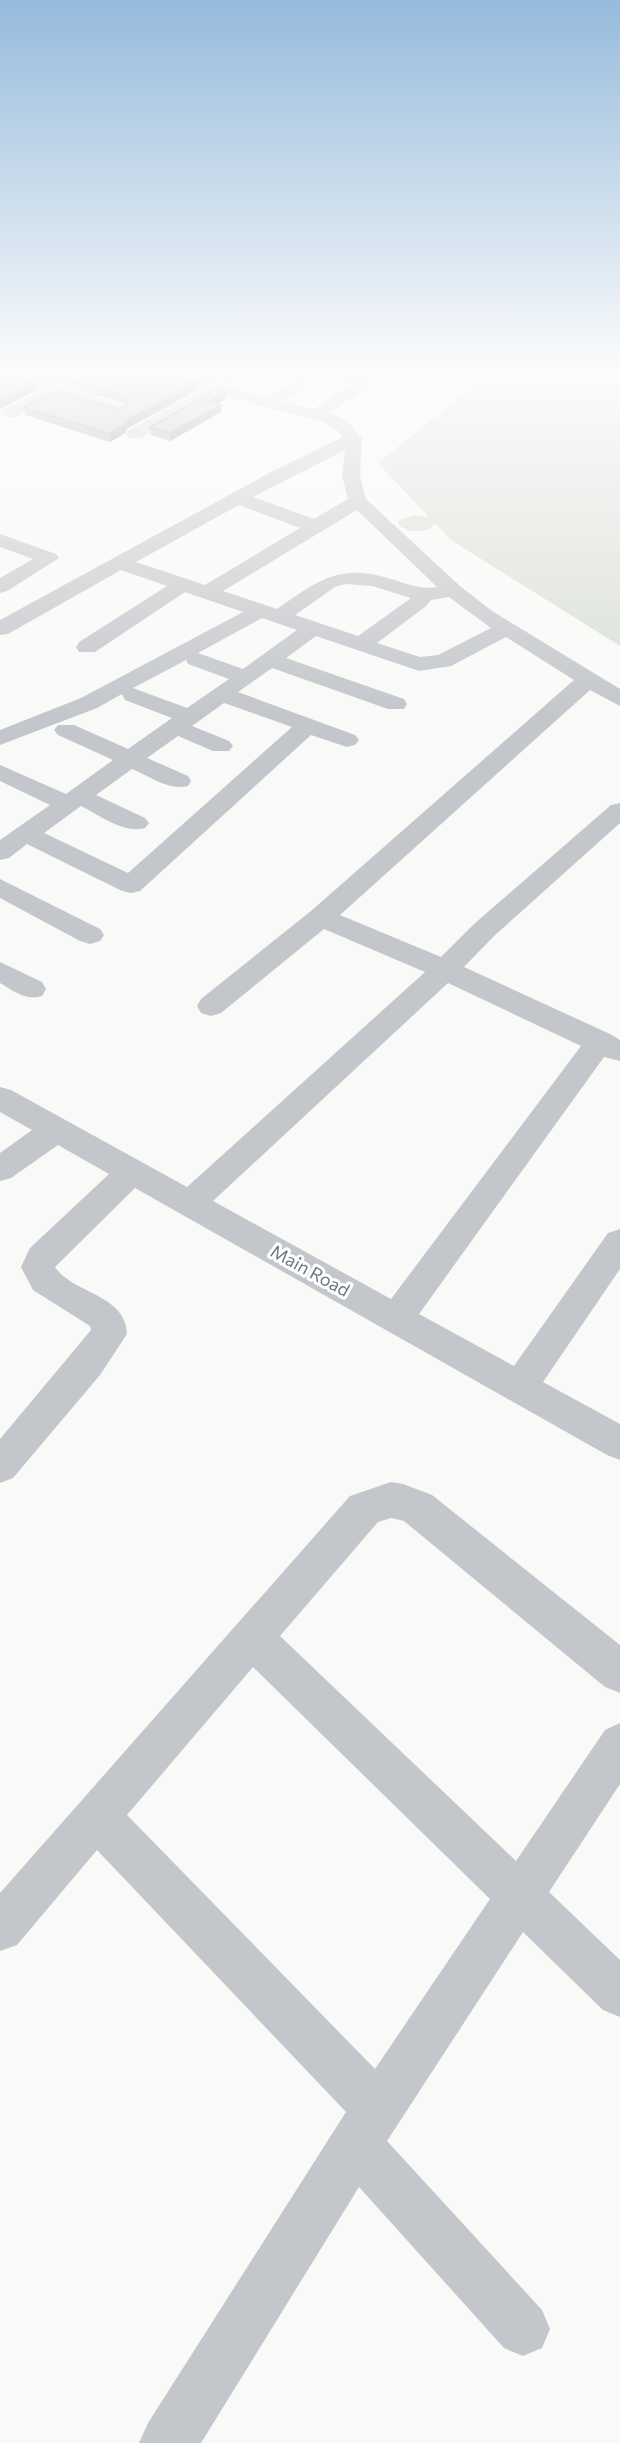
<svg xmlns="http://www.w3.org/2000/svg" width="620" height="2443" font-family="Commissioner,sans-serif">
	<rect width="100%" height="100%" fill="#f9f9f7"/>
	<!-- green -->
	<path fill="#d9ded7" d="M 489,374 L 620,374 L 620,646 L 451,540 L 435,523 L 431,528 C 420,533 407,533 398,524 L 399,520 L 413,515 L 429,517 L 378,463 Z"/>
	<g fill="none" stroke-linecap="round" stroke-linejoin="round">
		<!-- minor -->
		<path fill="#c3c6ca" fill-rule="evenodd" d="M 0,374 L 22,374 L 55,384 L 76,374 L 96,374 L 71,389 L 125,406 L 127,410 L 119,415 L 57,396 L 16,417 L 4,417 L 1,413 L 4,409 L 42,391 L 0,377 Z
			M 152,374 L 178,374 L 214,383 L 228,377 L 236,382 L 230,387 L 266,397 L 301,374 L 348,374 L 370,379 L 372,382 L 370,385 L 330,413 L 349,422 L 362,439 L 360,476 L 366,499 L 460,586 L 492,611 L 620,689 L 620,706 L 590,690 L 340,915 L 441,957 L 474,924 L 611,805 L 620,803 L 620,823 L 494,936 L 464,967 L 610,1034 L 620,1040 L 620,1061 L 604,1057 L 419,1314 L 514,1366 L 608,1233 L 620,1229 L 620,1269 L 543,1382 L 620,1424 L 620,1460 L 607,1455 L 135,1188 L 55,1267 C 73,1294 126,1294 127,1334 L 100,1375 L 13,1478 L 0,1483 L 0,1439 L 91,1330 L 90,1326 L 33,1290 L 21,1267 L 30,1248 L 109,1174 L 58,1145 L 11,1178 L 0,1181 L 0,1153 L 32,1130 L 0,1112 L 0,1087 L 11,1090 L 187,1187 L 425,972 L 324,929 L 221,1013 L 211,1016 L 201,1013 L 197,1006 L 201,999 L 311,911 L 574,680 L 506,637 L 451,666 L 419,671 L 316,636 L 286,658 L 404,699 L 407,704 L 404,709 L 388,709 L 272,668 L 238,692 L 355,735 L 359,740 L 355,745 L 347,747 L 311,735 L 140,891 L 131,893 L 122,891 L 27,844 L 9,858 L 0,860 L 0,840 L 50,805 L 0,781 L 0,765 L 66,794 L 113,760 L 58,735 L 54,730 L 58,725 L 74,725 L 128,749 L 172,718 L 125,700 L 122,694 L 97,708 L 0,745 L 0,730 L 81,698 L 243,612 L 185,592 L 95,652 L 79,652 L 76,647 L 79,642 L 167,586 L 121,570 L 8,634 L 0,635 L 0,620 L 273,471 L 343,437 L 336,429 L 322,422 L 218,394 L 141,438 L 129,438 L 126,434 L 129,430 L 202,390 L 154,377 ZM 318,376 L 350,384 L 314,409 L 282,401 ZM 345,450 L 342,476 L 348,499 L 314,519 L 253,497 ZM 239,505 L 300,528 L 205,585 L 136,562 ZM 357,510 L 437,587 C 420,590 405,583 388,578 C 338,563 316,582 277,609 L 223,591 ZM 345,584 L 372,586 L 411,598 L 358,636 L 295,615 L 335,587 ZM 449,597 L 491,628 L 438,655 L 420,657 L 377,643 L 426,606 L 431,600 ZM 262,618 L 297,630 L 243,669 L 198,653 ZM 186,660 L 188,664 L 229,679 L 187,708 L 133,688 ZM 224,703 L 292,727 L 128,873 L 44,833 L 81,806 C 99,815 124,834 145,828 L 149,823 L 145,818 L 96,795 L 132,769 C 149,776 169,791 188,786 L 191,781 L 188,776 L 147,758 L 178,736 L 213,751 L 229,751 L 233,746 L 229,741 L 192,726 ZM 448,983 L 581,1046 L 391,1299 L 213,1201 Z
			M 0,534 L 56,554 L 59,558 L 7,591 L 0,593 L 0,578 L 33,559 L 0,547 Z
			M 0,879 L 100,929 L 104,935 L 100,941 L 90,944 L 80,941 L 0,898 Z
			M 0,962 L 42,982 L 46,989 L 42,996 C 25,1001 14,991 0,983 Z
			M 391,1482 L 403,1484 L 432,1495 L 620,1645 L 620,1693 L 605,1687 L 404,1521 L 391,1518 L 378,1522 L 280,1636 L 516,1861 L 605,1730 L 620,1723 L 620,1784 L 549,1892 L 620,1960 L 620,2017 L 603,2010 L 523,1932 L 387,2141 L 542,2310 L 550,2329 L 542,2348 L 523,2356 L 504,2348 L 359,2187 L 201,2443 L 139,2443 L 148,2423 L 346,2112 L 97,1850 L 17,1945 L 0,1951 L 0,1893 L 350,1496 ZM 253,1667 L 490,1899 L 375,2069 L 127,1815 Z"/>
	</g>
	<!-- wall -->
	<path fill="#92989e" d="M 29,374 L 72,374 L 55,382 Z
		M 186,374 L 225,374 L 212,380 Z
		M 75,381 L 196,391 L 128,428 L 124,434 L 110,442 L 25,415 L 24,407 L 118,409 L 126,405 L 126,404 L 76,388 Z
		M 226,391 L 226,399 L 217,404 L 221,412 L 170,441 L 151,435 L 150,427 Z"/>
	<!-- shaded-wall -->
	<path fill="#777c81" d="M 54,374 L 72,374 L 55,382 Z
		M 212,374 L 225,374 L 212,380 Z
		M 196,383 L 196,391 L 128,428 L 124,434 L 110,442 L 109,434 L 127,420 Z
		M 35,384 L 36,391 L 0,409 L 0,400 Z
		M 226,391 L 226,399 L 208,409 L 208,401 Z
		M 221,405 L 221,412 L 170,441 L 170,433 Z"/>
	<!-- building -->
	<path fill="#aab1b8" stroke="#777c81" stroke-width="1.5" d="M 0,374 L 5,374 L 35,384 L 0,400 Z
		M 87,374 L 161,374 L 196,383 L 127,420 L 123,426 L 109,434 L 24,407 L 56,391 L 118,409 L 127,404 L 125,396 L 75,381 Z
		M 218,389 L 226,391 L 208,401 L 221,405 L 170,433 L 150,427 Z"/>
	<!-- sky -->
	<linearGradient id="sky" x2="0" y2="1"><stop stop-color="#96bbdc"/><stop offset="0.52" stop-color="#fcfcfb"/><stop offset="1" stop-color="#fcfcfb" stop-opacity="0"/></linearGradient>
	<rect width="620" height="716" fill="url(#sky)"/>
	<g text-anchor="middle" stroke-width="6" stroke-linejoin="round" paint-order="stroke">
		<!-- street labels -->
		<g font-size="18" fill="#6a7887" stroke="#fff">
			<text transform="translate(310 1271) rotate(29)" y="6">Main Road</text>
		</g>
	</g>
</svg>
